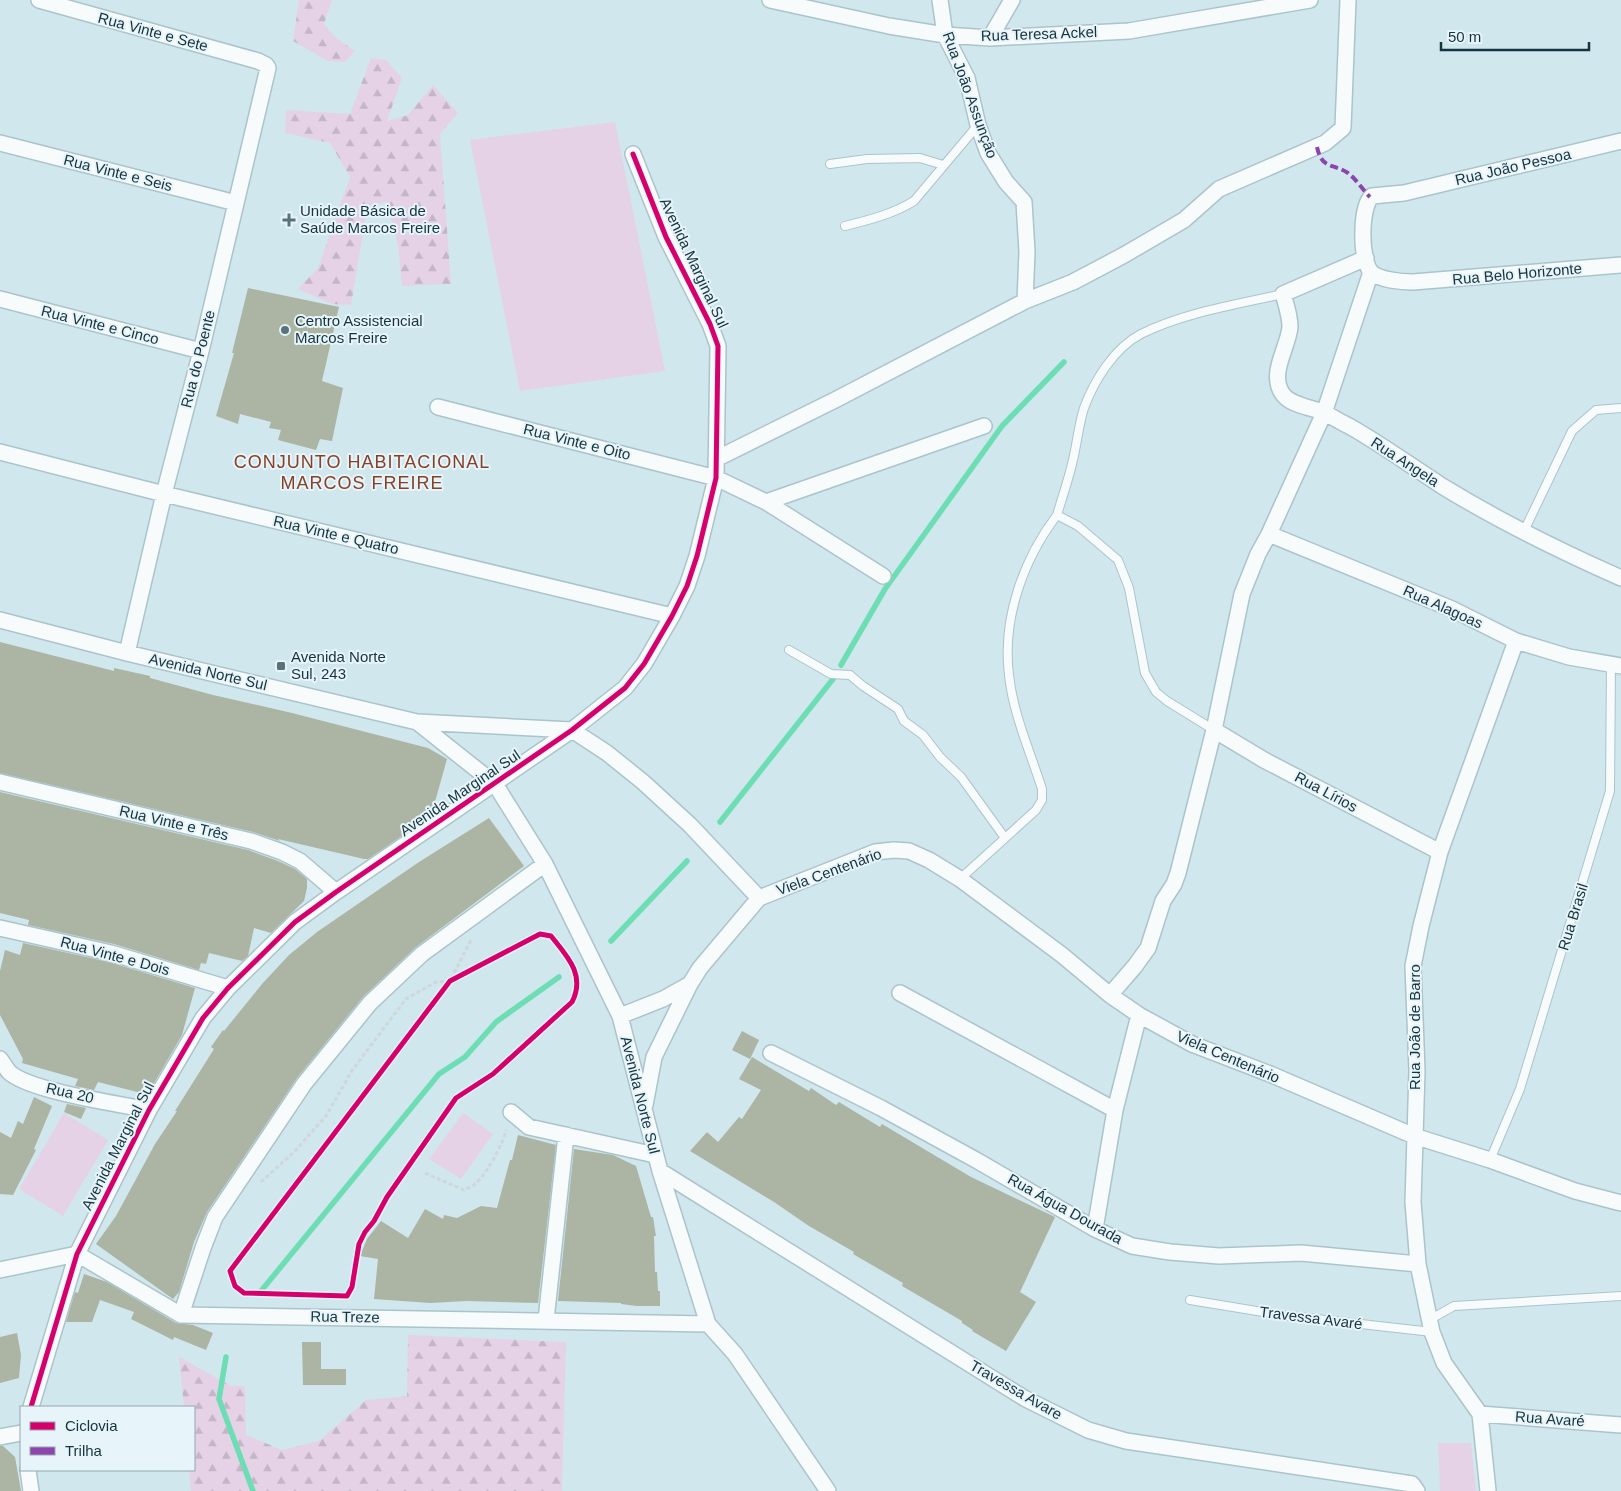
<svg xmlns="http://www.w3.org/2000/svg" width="1621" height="1491" font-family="Helvetica,sans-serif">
	<defs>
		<pattern id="forest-firs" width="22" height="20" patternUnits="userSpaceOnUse" patternTransform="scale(1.25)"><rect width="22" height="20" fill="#e5d2e7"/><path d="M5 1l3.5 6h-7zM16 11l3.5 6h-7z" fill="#c4b5c7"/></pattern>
	</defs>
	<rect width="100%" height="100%" fill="#d0e7ee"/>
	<!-- grass -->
	<path fill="#e5d2e7" d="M 615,122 L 665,371 L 520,391 L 470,140 Z
		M 64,1113 L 108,1140 L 63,1216 L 19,1189 Z
		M 463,1113 L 493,1134 L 461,1179 L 429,1159 Z
		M 1438,1443 L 1471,1443 L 1476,1491 L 1440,1491 Z"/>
	<!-- forest -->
	<path fill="url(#forest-firs)" d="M 299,0 L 332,0 L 324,24 L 335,37 L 355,51 L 345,62 L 328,61 L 293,41 Z
		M 371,58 L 386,60 L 402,78 L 387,121 L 408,115 L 433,85 L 458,113 L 440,134 L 451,284 L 402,286 L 398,245 L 387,201 L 367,208 L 351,305 L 332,304 L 298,289 L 318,268 L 350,177 L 330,143 L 285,133 L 286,110 L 350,114 Z
		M 408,1335 L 566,1342 L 562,1491 L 191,1491 L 189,1470 L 194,1470 L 194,1407 L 184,1407 L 179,1357 L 231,1386 L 245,1386 L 246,1435 L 282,1450 L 319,1441 L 366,1400 L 407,1396 Z"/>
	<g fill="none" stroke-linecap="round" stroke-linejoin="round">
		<!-- stream -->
		<path stroke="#6ddeb4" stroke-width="5.5" d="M 841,665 L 885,589 L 1002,426 L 1064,362
			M 720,822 L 833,679
			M 611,941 L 687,861
			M 261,1291 L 439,1074 L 465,1057 L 496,1022 L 559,977
			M 226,1357 L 219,1399 L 253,1491"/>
	</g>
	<!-- building -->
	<path fill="#acb4a3" d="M 248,288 L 339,307 L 322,381 L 343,388 L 332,441 L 320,439 L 316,450 L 278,440 L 281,430 L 269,428 L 271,422 L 240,414 L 238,424 L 216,416 L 234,353 L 232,353 Z
		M 0,642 L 114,671 L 114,668 L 150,676 L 150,678 L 213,695 L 292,713 L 428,748 L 447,759 L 431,816 L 368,859 L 364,859 L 278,839 L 280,841 L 253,832 L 0,773 Z
		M 0,792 L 248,850 L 278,861 L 295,869 L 307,879 L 307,888 L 304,901 L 271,933 L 254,928 L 248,956 L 242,961 L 209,953 L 206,964 L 201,963 L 199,970 L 114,944 L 28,925 L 29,920 L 0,913 Z
		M 489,818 L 524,866 L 416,947 L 363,997 L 297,1078 L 207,1212 L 194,1242 L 179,1292 L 173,1299 L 96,1244 L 116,1216 L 155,1144 L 177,1111 L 175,1111 L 214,1049 L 211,1047 L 223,1030 L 224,1031 L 262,984 L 289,955 L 317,932 L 419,862 Z
		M 23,943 L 109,962 L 195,988 L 182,1035 L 153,1085 L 141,1093 L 98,1082 L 94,1090 L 75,1086 L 78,1079 L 22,1063 L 23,1059 L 0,1015 L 0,971 L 5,950 L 20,955 Z
		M 742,1031 L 759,1040 L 750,1059 L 732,1050 Z
		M 752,1057 L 809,1091 L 811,1088 L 836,1105 L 839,1102 L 880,1127 L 882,1124 L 971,1177 L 1055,1217 L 1020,1292 L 1036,1302 L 1006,1351 L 972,1331 L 973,1330 L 962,1323 L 962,1321 L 902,1286 L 903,1283 L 853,1254 L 854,1252 L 809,1226 L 774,1202 L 690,1151 L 707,1132 L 718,1142 L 739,1117 L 742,1119 L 761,1090 L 739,1079 Z
		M 34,1097 L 52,1106 L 34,1149 L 36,1150 L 13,1195 L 0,1194 L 0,1132 L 11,1138 L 18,1121 L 23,1124 Z
		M 67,1104 L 86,1108 L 81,1119 L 64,1112 Z
		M 518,1135 L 556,1145 L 538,1303 L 467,1301 L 430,1303 L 374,1299 L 378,1259 L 360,1256 L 367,1239 L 381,1221 L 408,1238 L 425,1209 L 443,1219 L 444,1215 L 457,1218 L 481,1206 L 497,1208 L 510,1160 L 512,1160 Z
		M 574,1149 L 613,1155 L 636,1166 L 651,1217 L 653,1217 L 656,1236 L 654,1236 L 655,1272 L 657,1272 L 658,1291 L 660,1291 L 660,1306 L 637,1306 L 621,1304 L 621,1303 L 558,1301 Z
		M 84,1274 L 107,1282 L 176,1323 L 193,1325 L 213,1333 L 206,1350 L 174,1337 L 173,1340 L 131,1319 L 134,1312 L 100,1300 L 92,1322 L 66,1322 L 75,1292 L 78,1293 Z
		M 17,1333 L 21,1355 L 19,1378 L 0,1383 L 0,1337 Z
		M 302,1342 L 321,1342 L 321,1369 L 346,1369 L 346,1385 L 303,1385 Z
		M 0,1446 L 3,1446 L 15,1457 L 21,1491 L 0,1491 Z"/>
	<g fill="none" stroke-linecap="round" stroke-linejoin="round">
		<!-- service casing -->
		<g stroke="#abc4cb" stroke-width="10">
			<path id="service" d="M 830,164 L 867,159 L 920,158 L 943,165
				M 845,226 C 869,220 893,214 914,201 L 978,125
				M 1524,531 L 1572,431 L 1596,410 L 1621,408
				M 789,650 L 831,674 L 850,675 L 863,686 L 898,709 L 904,721 L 923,735 L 940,757 L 961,777 L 1005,838
				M 1214,730 L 1167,701 L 1156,692 L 1145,673 L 1129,588 L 1118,560 L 1078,526 L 1057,515 C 1062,498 1068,481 1072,464 C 1077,445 1078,427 1084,408 C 1094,381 1114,348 1141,334 C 1182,313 1238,304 1283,294
				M 960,879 L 1036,810 L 1042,800 L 1042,789 C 1030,751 1013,714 1009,675 C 1002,619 1023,560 1057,515
				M 1490,1160 L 1520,1089 L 1610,791 L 1611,665
				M 1190,1300 L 1281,1315 L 1432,1332
				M 1429,1320 L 1454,1306 L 1621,1296"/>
		</g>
		<!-- minor casing -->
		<g stroke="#abc4cb" stroke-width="18">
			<path id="minor" d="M 39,0 L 258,61 L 266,65 L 268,68 L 201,351 L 164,494 L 127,653
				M 770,0 L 889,26 L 945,35 L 990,38 L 1129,31 L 1310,0
				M 940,0 L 945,35 L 967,78 L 978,125 L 988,153 L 1006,182 L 1024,202 L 1027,252 L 1025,301
				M 990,38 L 1012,0
				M 1621,141 L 1404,193 L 1372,196 C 1360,207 1360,259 1371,272 C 1379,280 1402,282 1413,282 L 1621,265
				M 0,143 L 236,203
				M 1366,258 L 1283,294 C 1286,304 1290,316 1290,327 C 1288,348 1269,373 1282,393 C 1289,405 1310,407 1322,412 C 1332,416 1340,422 1349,426 C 1381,444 1411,466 1442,486 C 1499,521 1560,551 1621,578
				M 0,299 L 201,351
				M 438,407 L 716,478 L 766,502 L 883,576
				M 0,452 L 164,494 L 672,616
				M 716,459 L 835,400 L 1025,301 L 1073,282 L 1124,255 L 1184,220 L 1219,189 L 1325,143 L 1343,128 L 1348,0
				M 766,502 L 984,426
				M 1269,534 L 1452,609 L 1516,641 L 1569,657 L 1621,666
				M 0,620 L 127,653 L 417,722 L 495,784 L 545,864 L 620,1016 L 660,1171 L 708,1324 L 735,1354 L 828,1491
				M 417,722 L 572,730 L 607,753 L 643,782 L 690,825 L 759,898
				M 1214,730 L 1264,760 L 1440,852
				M 0,782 L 251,841 L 282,852 L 300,861 L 336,892
				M 0,928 L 111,953 L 228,988
				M 900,993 L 1115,1110
				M 1110,995 L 1135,966 L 1148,948 L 1163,901 L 1174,884 L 1178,873 L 1214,730 L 1242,594 L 1258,554 L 1269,534 L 1324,413 L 1371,272
				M 620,1016 L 663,999 L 690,984
				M 771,1053 L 881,1108 L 976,1160 L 1095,1229 L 1132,1246 L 1170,1252 L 1219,1256 L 1301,1253 L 1418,1264
				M 0,1059 C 3,1063 6,1068 9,1072 C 29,1091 119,1104 149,1110
				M 645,1105 L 654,1057 L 690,984 L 700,968 L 759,898 L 875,852 L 894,850 L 909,851 L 929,860 L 960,879 L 1062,955 L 1110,995 L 1139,1015 L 1192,1044 L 1270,1074 L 1414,1136 L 1490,1160 L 1575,1191 L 1621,1203
				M 511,1112 L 529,1127 L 655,1155
				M 660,1171 L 1024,1398 L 1088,1430 L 1126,1441 L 1412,1484 L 1417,1491
				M 1095,1229 L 1115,1110 L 1139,1015
				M 0,1270 L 77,1254 L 181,1315 L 708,1324
				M 181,1315 L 203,1248 L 215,1217 L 304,1084 L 370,1003 L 422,954 L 545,864
				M 546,1320 L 566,1135
				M 31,1407 L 77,1254 L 149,1110 L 203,1018 L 228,988 L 295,922 L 336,892 L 572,730 L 625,688 L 644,664 L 672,616 L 687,586 L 697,556 L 716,478 L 718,346 L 710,324 L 666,237 L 633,154
				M 1480,1414 L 1621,1425
				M 0,1437 L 21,1433
				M 28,1470 L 31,1491
				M 1488,1491 L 1480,1414 L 1444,1363 L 1432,1332 L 1418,1264 L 1413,1202 L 1417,1071 L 1413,966 L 1421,926 L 1440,852 L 1516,641"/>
		</g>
		<!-- path -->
		<path stroke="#cfd7da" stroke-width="3" stroke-dasharray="4 2.5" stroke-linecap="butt" d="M 425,1173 L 464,1190 C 468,1188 472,1187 475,1184 C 485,1177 504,1142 506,1130
			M 261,1182 L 294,1152 L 326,1116 L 353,1069 L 406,999 L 436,982 L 450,981 L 471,940"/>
		<!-- service -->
		<use href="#service" stroke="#f8fbfc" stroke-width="8"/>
		<!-- minor -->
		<use href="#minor" stroke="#f8fbfc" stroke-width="15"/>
		<!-- quiet -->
		<path stroke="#8e44ad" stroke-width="4" stroke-dasharray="8 4" stroke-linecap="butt" d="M 1317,147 C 1322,170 1333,163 1348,173 C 1356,179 1363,190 1370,197"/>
		<!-- cycleway casing -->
		<g stroke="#e7f4f9" stroke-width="8">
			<path id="cycleway" d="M 540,934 L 551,936 C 567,956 586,975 572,1002 L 493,1074 L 456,1098 L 387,1197 L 374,1221 L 365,1232 L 359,1244 L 352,1287 L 347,1296 L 244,1293 L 235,1286 L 230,1271 L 450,981 Z
				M 31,1407 L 77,1254 L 149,1110 L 203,1018 L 228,988 L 295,922 L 336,892 L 572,730 L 625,688 L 644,664 L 672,616 L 687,586 L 697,556 L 716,478 L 718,346 L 710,324 L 666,237 L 633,154"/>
		</g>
		<!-- cycleway -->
		<use href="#cycleway" stroke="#d6006c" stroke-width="5"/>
	</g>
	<!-- markers -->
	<g fill="#57737b" stroke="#e7f4f9" stroke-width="2">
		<path d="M286.5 212.5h5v5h5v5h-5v5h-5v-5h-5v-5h5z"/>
		<circle cx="285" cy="330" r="5"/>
		<rect x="276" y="661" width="10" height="10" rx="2.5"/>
	</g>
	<g text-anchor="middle" stroke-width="4" stroke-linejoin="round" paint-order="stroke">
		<!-- street labels -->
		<g font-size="15" fill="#16343d" stroke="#e7f4f9">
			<text transform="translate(153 32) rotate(15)" y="5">Rua Vinte e Sete</text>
			<text transform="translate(1039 34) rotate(-2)" y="5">Rua Teresa Ackel</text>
			<text transform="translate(970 95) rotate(70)" y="5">Rua João Assunção</text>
			<text transform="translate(1513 167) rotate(-13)" y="5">Rua João Pessoa</text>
			<text transform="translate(118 173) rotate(14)" y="5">Rua Vinte e Seis</text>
			<text transform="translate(694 263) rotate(65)" y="5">Avenida Marginal Sul</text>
			<text transform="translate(1517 274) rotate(-5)" y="5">Rua Belo Horizonte</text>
			<text transform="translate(100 325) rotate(14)" y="5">Rua Vinte e Cinco</text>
			<text transform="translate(198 359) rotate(-76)" y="5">Rua do Poente</text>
			<text transform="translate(577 442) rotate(14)" y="5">Rua Vinte e Oito</text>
			<text transform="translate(1405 462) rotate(33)" y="5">Rua Angela</text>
			<text transform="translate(336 535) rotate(13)" y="5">Rua Vinte e Quatro</text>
			<text transform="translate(1443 607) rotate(24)" y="5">Rua Alagoas</text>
			<text transform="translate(208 672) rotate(13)" y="5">Avenida Norte Sul</text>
			<text transform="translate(1326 792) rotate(28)" y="5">Rua Lírios</text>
			<text transform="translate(460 793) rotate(-34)" y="5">Avenida Marginal Sul</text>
			<text transform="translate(174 823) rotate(13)" y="5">Rua Vinte e Três</text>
			<text transform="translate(829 872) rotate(-20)" y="5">Viela Centenário</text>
			<text transform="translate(1573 917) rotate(-73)" y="5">Rua Brasil</text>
			<text transform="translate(115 956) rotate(15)" y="5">Rua Vinte e Dois</text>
			<text transform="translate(1415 1027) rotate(-90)" y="5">Rua João de Barro</text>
			<text transform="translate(1228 1057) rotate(23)" y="5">Viela Centenário</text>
			<text transform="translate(70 1093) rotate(13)" y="5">Rua 20</text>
			<text transform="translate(640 1095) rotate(76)" y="5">Avenida Norte Sul</text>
			<text transform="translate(118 1146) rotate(-63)" y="5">Avenida Marginal Sul</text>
			<text transform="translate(1065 1209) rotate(29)" y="5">Rua Água Dourada</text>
			<text transform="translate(345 1317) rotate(1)" y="5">Rua Treze</text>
			<text transform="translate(1311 1318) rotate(7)" y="5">Travessa Avaré</text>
			<text transform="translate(1016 1390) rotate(30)" y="5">Travessa Avare</text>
			<text transform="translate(1550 1419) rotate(4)" y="5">Rua Avaré</text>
		</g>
		<!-- poi labels -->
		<g font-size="15" fill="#16343d" stroke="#e7f4f9" text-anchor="start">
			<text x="300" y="216">Unidade Básica de<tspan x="300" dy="17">Saúde Marcos Freire</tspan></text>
			<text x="295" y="326">Centro Assistencial<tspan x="295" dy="17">Marcos Freire</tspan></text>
			<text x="291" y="662">Avenida Norte<tspan x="291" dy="17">Sul, 243</tspan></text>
		</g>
		<!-- quarter labels -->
		<g font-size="18" letter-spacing="1" fill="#854228" stroke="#e7f4f9">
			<text x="362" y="468">CONJUNTO HABITACIONAL<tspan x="362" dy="21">MARCOS FREIRE</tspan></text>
		</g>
	</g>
	<!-- legend -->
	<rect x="20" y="1406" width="175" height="65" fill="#e7f4f9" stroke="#93a7ae"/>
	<rect x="30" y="1422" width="25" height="8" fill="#d6006c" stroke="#93a7ae"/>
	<text x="65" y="1431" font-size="15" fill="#16343d">Ciclovia</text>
	<rect x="30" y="1447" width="25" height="8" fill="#8e44ad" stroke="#93a7ae"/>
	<text x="65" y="1456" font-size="15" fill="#16343d">Trilha</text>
	<!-- scale -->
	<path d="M1441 42v8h148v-8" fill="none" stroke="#16343d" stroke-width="2.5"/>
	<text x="1448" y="42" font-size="15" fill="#16343d" stroke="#e7f4f9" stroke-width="4" paint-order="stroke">50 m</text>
</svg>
